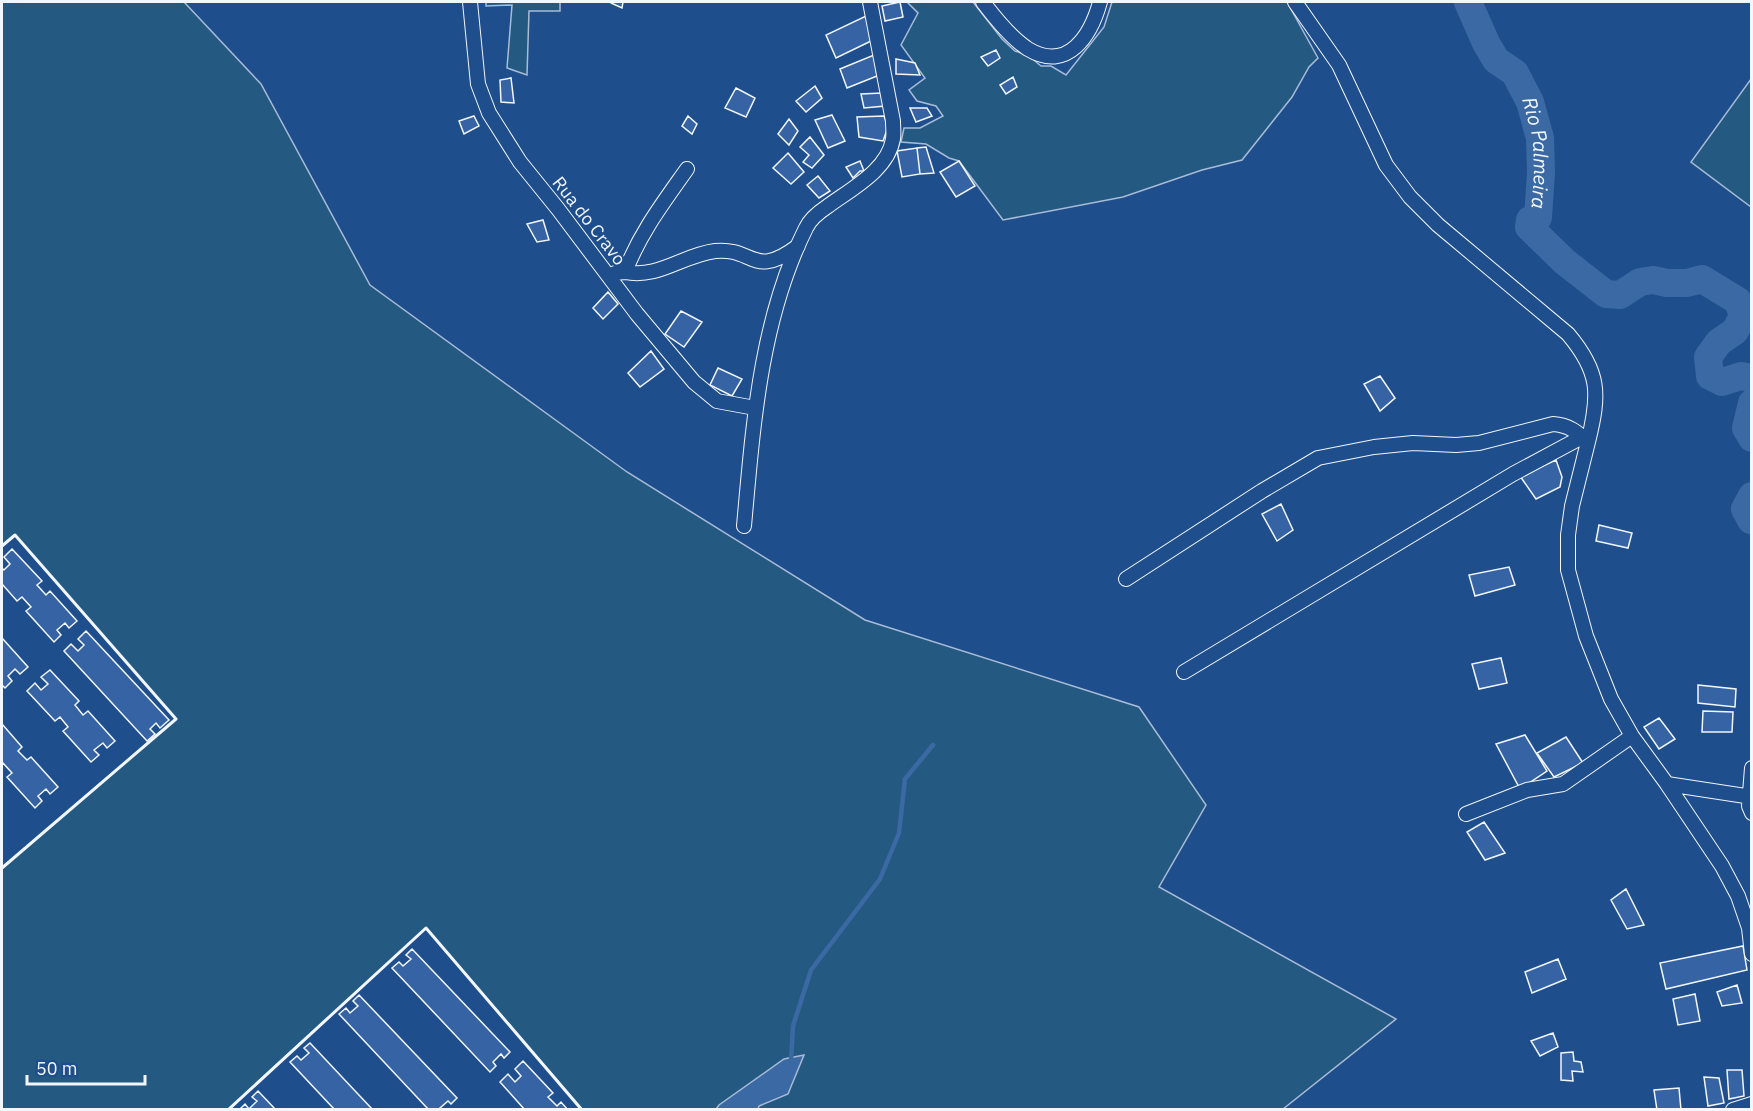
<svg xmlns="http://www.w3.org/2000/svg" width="1753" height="1111" font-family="'IBM Plex Sans',sans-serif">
	<rect width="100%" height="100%" fill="#1f4e8c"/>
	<!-- green -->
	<path fill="#245a82" stroke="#a8bbd7" stroke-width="1.5" d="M 2,2 L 184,2 L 261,84 L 370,285 L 627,472 L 865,620 L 1139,707 L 1206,805 L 1159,887 L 1396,1019 L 1283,1109 L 582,1109 L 426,928 L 228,1109 L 2,1109 L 2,868 L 176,719 L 15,535 L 2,546 Z
		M 486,2 L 560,2 L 560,11 L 529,11 L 527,75 L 507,68 L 512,5 L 486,6 Z
		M 907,2 L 973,2 L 1002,39 L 1015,51 L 1028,55 L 1041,66 L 1051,66 L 1066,75 L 1104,27 L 1112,2 L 1287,2 L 1318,58 L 1309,67 L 1292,97 L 1242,160 L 1202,170 L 1123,197 L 1003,220 L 959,161 L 949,158 L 926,144 L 901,142 L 904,128 L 920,128 L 943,116 L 936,106 L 917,101 L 909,90 L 925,78 L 901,45 L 918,13 Z
		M 1751,79 L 1751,207 L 1691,162 Z"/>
	<!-- water -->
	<path fill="#3b69a3" stroke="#a8bbd7" stroke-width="1.5" d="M 804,1055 L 788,1094 L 759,1106 L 758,1109 L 716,1109 L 719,1105 L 784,1059 Z"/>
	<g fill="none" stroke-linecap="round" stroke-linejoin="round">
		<!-- stream -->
		<path stroke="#3b69a3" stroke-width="4.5" d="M 791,1061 L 793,1026 L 811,970 L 880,879 L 899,833 L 905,779 L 933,745"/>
		<!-- river -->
		<g stroke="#3b69a3" stroke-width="28">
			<path id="s1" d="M 1468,2 L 1486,43 L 1496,60 L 1515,73 L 1530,102 L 1540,138 L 1541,173 L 1538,217 L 1530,220 L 1529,227 L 1565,262 L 1606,294 L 1620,295 L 1640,282 L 1653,280 L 1667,283 L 1687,283 L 1702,279 L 1738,301 L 1743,316 L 1735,331 L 1719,342 L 1708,357 L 1710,376 L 1722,382 L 1741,376 L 1752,378"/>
			<path d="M 1752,403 L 1746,428 L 1752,438"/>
			<path d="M 1751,520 L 1745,509 L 1752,496"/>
		</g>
	</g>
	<!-- building -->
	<path fill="#3563a3" stroke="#f2f6ff" stroke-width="1.5" d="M 611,2 L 623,2 L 622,8 L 611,3 Z
		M 900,2 L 903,17 L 885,21 L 882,6 Z
		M 866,16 L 871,41 L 836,58 L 826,35 Z
		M 996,50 L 1000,58 L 988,66 L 981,57 Z
		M 874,55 L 877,76 L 847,88 L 840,69 Z
		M 896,59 L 915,63 L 920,75 L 896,74 Z
		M 1013,77 L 1017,87 L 1006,94 L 1000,85 Z
		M 511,78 L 514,103 L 501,102 L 500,80 Z
		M 815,86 L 822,98 L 806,112 L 796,101 Z
		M 736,88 L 755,98 L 746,117 L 725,108 Z
		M 882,93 L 885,106 L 864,108 L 861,94 Z
		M 910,108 L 927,108 L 932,116 L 916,122 Z
		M 832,115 L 845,141 L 828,148 L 815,120 Z
		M 474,116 L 479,126 L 464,134 L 459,121 Z
		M 688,116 L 697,124 L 692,134 L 682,126 Z
		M 884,116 L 888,127 L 883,141 L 859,137 L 857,117 Z
		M 789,119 L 798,131 L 789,145 L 778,134 Z
		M 810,137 L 824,155 L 812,168 L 803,162 L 809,155 L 800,147 Z
		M 926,147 L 934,173 L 920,174 L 917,148 Z
		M 917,148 L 920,174 L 902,177 L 897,151 Z
		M 788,153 L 804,172 L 791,184 L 773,168 Z
		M 860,161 L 864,171 L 860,171 L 853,178 L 846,167 Z
		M 959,161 L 975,186 L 956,197 L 940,172 Z
		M 818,176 L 830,191 L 819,198 L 807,185 Z
		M 543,220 L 549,240 L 537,242 L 527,224 Z
		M 608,292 L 618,304 L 603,319 L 593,308 Z
		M 681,311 L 702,322 L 684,347 L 665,334 Z
		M 651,351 L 664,369 L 640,387 L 628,373 Z
		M 718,368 L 742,379 L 732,396 L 710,385 Z
		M 1380,376 L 1395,398 L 1380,411 L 1364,384 Z
		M 1556,460 L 1562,477 L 1560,487 L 1536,499 L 1520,476 Z
		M 1281,504 L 1293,530 L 1277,541 L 1262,514 Z
		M 1599,525 L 1632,533 L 1628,548 L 1596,541 Z
		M 12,549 L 42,581 L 37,585 L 46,595 L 50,591 L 77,621 L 69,628 L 65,623 L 57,630 L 61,635 L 54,642 L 26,611 L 31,607 L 22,597 L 17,601 L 2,584 L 2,568 L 4,570 L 10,564 L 4,557 Z
		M 1509,567 L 1515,585 L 1475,596 L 1469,575 Z
		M 86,631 L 169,720 L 160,728 L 156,723 L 150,729 L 155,734 L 147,741 L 64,651 L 71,644 L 78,651 L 84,645 L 78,639 Z
		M 2,638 L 28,667 L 20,674 L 15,669 L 8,676 L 12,681 L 5,688 L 2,685 Z
		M 1501,658 L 1507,683 L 1479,689 L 1472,664 Z
		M 50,670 L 79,701 L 75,705 L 83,715 L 88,711 L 115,741 L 107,748 L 103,743 L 94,750 L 99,755 L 91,762 L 63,731 L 68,727 L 60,717 L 55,721 L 27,691 L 35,683 L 41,690 L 48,684 L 41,677 Z
		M 1698,685 L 1736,689 L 1735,707 L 1698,703 Z
		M 1703,711 L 1733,712 L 1732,732 L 1702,732 Z
		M 1659,718 L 1675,739 L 1659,749 L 1644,727 Z
		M 2,724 L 22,747 L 18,751 L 27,760 L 31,757 L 58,787 L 50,794 L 46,789 L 38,796 L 42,801 L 35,808 L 7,777 L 12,773 L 3,763 L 2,764 Z
		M 1525,735 L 1547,771 L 1520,789 L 1496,744 Z
		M 1566,737 L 1583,763 L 1554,777 L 1537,753 Z
		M 1484,822 L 1505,853 L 1485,860 L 1467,832 Z
		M 1626,889 L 1644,925 L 1627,929 L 1611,900 Z
		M 1743,946 L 1747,970 L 1666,989 L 1660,963 Z
		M 412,949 L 510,1052 L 504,1058 L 501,1054 L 493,1062 L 496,1066 L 490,1072 L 392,968 L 399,962 L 403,966 L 411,959 L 406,955 Z
		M 1558,959 L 1566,979 L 1532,993 L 1525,972 Z
		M 1737,985 L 1742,1003 L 1722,1006 L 1717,992 Z
		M 1695,994 L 1700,1021 L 1678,1025 L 1673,999 Z
		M 359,995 L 457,1098 L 451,1104 L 448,1101 L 440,1108 L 441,1110 L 429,1110 L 339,1014 L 346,1008 L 350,1013 L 358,1006 L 353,1001 Z
		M 1553,1033 L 1558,1047 L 1540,1056 L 1531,1041 Z
		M 310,1043 L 373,1110 L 335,1110 L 290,1062 L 297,1056 L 301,1060 L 309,1053 L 304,1048 Z
		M 1573,1052 L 1574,1061 L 1581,1062 L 1583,1072 L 1572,1071 L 1573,1081 L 1561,1080 L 1561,1053 Z
		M 523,1061 L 553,1093 L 548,1097 L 557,1106 L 561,1102 L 568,1110 L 525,1110 L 500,1082 L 508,1074 L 515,1082 L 521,1076 L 515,1069 Z
		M 1727,1070 L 1742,1070 L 1744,1096 L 1729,1099 Z
		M 1704,1077 L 1719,1078 L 1724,1103 L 1708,1106 Z
		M 1679,1088 L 1681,1110 L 1657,1110 L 1654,1090 Z
		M 258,1091 L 276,1110 L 239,1110 L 245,1104 L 249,1109 L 257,1101 L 252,1097 Z"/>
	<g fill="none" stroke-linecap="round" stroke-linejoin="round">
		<!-- street casing -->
		<g stroke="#f2f6ff" stroke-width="16">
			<path id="street" d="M 470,2 L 478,84 L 489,113 L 520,162 L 558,209 L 637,314 L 694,382 L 717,401 L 755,408
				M 983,2 C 995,18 1011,38 1028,49 C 1068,73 1091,35 1100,2
				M 1295,2 L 1339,65 L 1386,165 L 1410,197 L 1438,225 L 1568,334 C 1600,372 1600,394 1588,442
				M 625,272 C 658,279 683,255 715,251 C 754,247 753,280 798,246
				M 615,273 L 625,272 C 640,233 663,203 687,169
				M 744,526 C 753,427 760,320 806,228 C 810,219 819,212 828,206 C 851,189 888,170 893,139 C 894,134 893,127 893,121 L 870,2
				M 1126,579 L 1262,491 L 1318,458 L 1374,447 L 1413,443 L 1456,445 L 1479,443 L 1553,424 C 1569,425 1577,432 1588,442 L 1572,506 L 1568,535 L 1568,570 L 1586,636 L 1611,699 L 1632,736 L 1667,784 L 1722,866 L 1738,896 L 1749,928 L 1752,954
				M 1184,672 L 1513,474 L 1582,437
				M 1752,768 L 1749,806 L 1752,813
				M 1667,784 L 1752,797
				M 1466,814 L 1527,790 L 1563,784 L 1632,736
				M 1733,1110 L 1752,1104"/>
		</g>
		<!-- street -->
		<use href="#street" stroke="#1f4e8c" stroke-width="14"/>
		<!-- wall -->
		<path stroke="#f2f6ff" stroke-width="3" d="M 2,546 L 15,535 L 176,719 L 2,868
			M 228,1110 L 426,928 L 582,1110"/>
	</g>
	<g text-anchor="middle" stroke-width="4.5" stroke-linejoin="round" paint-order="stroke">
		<!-- street labels -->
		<g font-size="18" fill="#f2f6ff" stroke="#1f4e8c">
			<text transform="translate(589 221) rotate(52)" y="6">Rua do Cravo</text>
		</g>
		<!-- water labels -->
		<g font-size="20" font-style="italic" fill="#f2f6ff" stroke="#1f4e8c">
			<text dy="7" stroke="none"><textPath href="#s1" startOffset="172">Rio Palmeira</textPath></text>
		</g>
	</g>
	<!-- border -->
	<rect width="1753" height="1111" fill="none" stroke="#f2f6ff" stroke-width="6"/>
	<!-- scale -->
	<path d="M27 1075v9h118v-9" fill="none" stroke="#f2f6ff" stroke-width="3"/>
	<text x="36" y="1075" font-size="18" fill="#f2f6ff" stroke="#1f4e8c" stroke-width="4.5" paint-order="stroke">50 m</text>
</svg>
